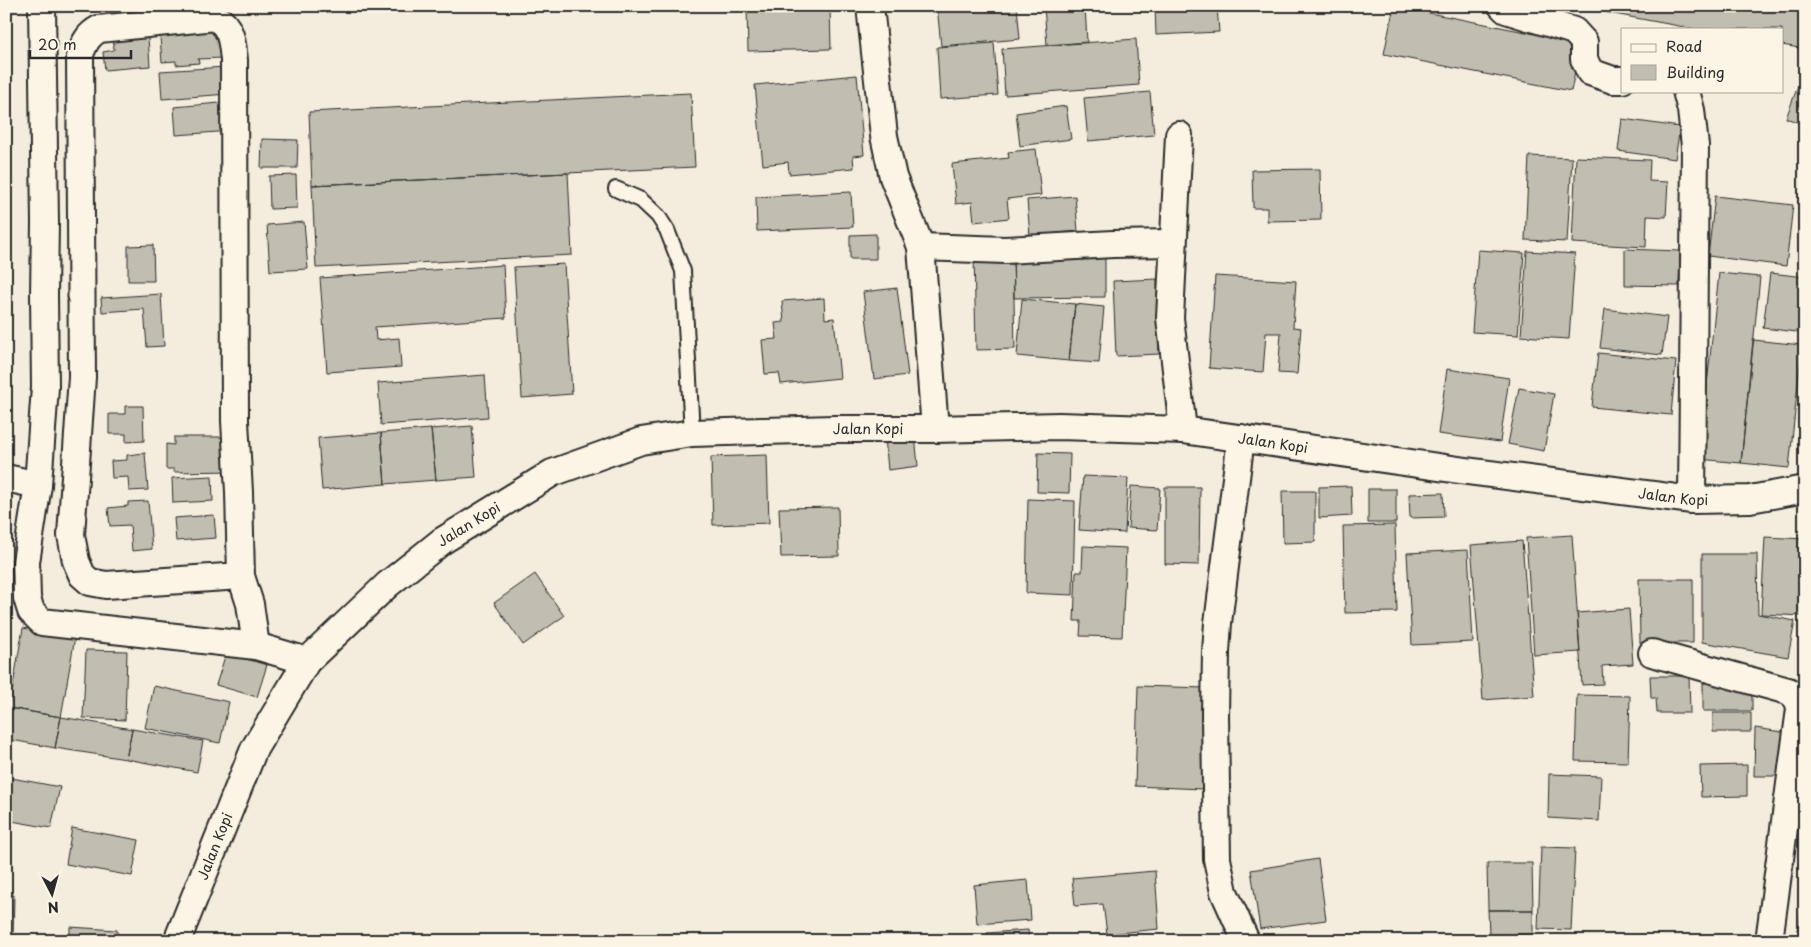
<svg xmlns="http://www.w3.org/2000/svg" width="1811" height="947" font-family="'Playpen Sans',sans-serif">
	<rect width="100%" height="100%" fill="#f4edde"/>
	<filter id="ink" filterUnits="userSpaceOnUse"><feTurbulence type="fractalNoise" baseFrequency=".02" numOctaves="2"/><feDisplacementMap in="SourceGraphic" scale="10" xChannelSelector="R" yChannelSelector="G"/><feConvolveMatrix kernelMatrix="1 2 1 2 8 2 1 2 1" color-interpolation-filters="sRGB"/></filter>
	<g filter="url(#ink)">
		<!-- building -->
		<path fill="#c2bdb1" stroke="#2b2b2b" d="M 747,6 L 830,6 L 831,49 L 748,51 Z
			M 937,6 L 1017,6 L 1020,39 L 941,46 Z
			M 1044,6 L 1085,6 L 1087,42 L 1047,45 Z
			M 1155,6 L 1217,6 L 1219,32 L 1156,35 Z
			M 1394,6 L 1581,43 L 1571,91 L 1384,54 Z
			M 1571,6 L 1805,6 L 1805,49 L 1782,45 L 1782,29 L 1695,29 Z
			M 220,21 L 222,58 L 198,59 L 199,63 L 176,65 L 176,61 L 162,62 L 159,25 Z
			M 148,37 L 150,66 L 105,70 L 103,52 L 114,50 L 113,40 Z
			M 1136,39 L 1139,85 L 1005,95 L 1002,49 Z
			M 994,43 L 998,95 L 940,99 L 937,47 Z
			M 226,67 L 228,94 L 162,99 L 160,71 Z
			M 1805,67 L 1805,125 L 1786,118 Z
			M 857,75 L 864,155 L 853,156 L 854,168 L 789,174 L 788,162 L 763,165 L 755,85 Z
			M 1150,92 L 1154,135 L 1088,141 L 1084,98 Z
			M 691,93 L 695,167 L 312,185 L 309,112 Z
			M 231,102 L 232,131 L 176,135 L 174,107 Z
			M 1066,106 L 1071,139 L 1020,146 L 1016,113 Z
			M 1622,119 L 1680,127 L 1675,159 L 1618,151 Z
			M 262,139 L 298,140 L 297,168 L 261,168 Z
			M 1036,149 L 1041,195 L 1007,199 L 1009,218 L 974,222 L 972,202 L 956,204 L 952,164 L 1009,158 L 1008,152 Z
			M 1529,156 L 1572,158 L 1567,242 L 1525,240 Z
			M 1576,157 L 1650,160 L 1649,181 L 1668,182 L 1666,217 L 1647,216 L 1646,247 L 1572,243 Z
			M 1320,169 L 1321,220 L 1267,221 L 1267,208 L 1253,208 L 1252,170 Z
			M 568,173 L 572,255 L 316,268 L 312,185 Z
			M 296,175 L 297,208 L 270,209 L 269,176 Z
			M 851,192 L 853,227 L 757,231 L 756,197 Z
			M 1075,196 L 1078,231 L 1030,236 L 1027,200 Z
			M 1715,196 L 1793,205 L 1786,266 L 1708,256 Z
			M 304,222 L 308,269 L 270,271 L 267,225 Z
			M 876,234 L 876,259 L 850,259 L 850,235 Z
			M 153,245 L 154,281 L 128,281 L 128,246 Z
			M 1625,249 L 1680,251 L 1679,286 L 1625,285 Z
			M 1478,250 L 1524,253 L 1518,335 L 1472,332 Z
			M 1105,251 L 1105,297 L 1014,298 L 1013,253 Z
			M 1527,251 L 1575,254 L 1569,339 L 1521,336 Z
			M 1013,253 L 1015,349 L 976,350 L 974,254 Z
			M 564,264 L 572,394 L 522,398 L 514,267 Z
			M 503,265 L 506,318 L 375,327 L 376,340 L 399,338 L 401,367 L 327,372 L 320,278 Z
			M 1719,273 L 1760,277 L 1741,463 L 1699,459 Z
			M 1770,273 L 1805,277 L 1805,333 L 1763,328 Z
			M 1215,276 L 1296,281 L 1293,327 L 1301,328 L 1297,374 L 1278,373 L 1281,333 L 1266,333 L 1263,372 L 1209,368 Z
			M 1157,279 L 1159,354 L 1116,356 L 1113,281 Z
			M 897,288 L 908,375 L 874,379 L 863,292 Z
			M 161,294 L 164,346 L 147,347 L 144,309 L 102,312 L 101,298 Z
			M 824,298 L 825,319 L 834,318 L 840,378 L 781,384 L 779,373 L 765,374 L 762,340 L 777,339 L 775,323 L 784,322 L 782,301 Z
			M 1022,299 L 1075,304 L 1069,361 L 1017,356 Z
			M 1075,304 L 1104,307 L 1099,363 L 1069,361 Z
			M 1605,309 L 1667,317 L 1662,355 L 1600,348 Z
			M 1753,340 L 1802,345 L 1789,468 L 1741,463 Z
			M 1598,353 L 1676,361 L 1671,415 L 1592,407 Z
			M 1447,369 L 1509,378 L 1500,442 L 1438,434 Z
			M 485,375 L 488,417 L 381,425 L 378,383 Z
			M 1805,379 L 1805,429 L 1800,429 Z
			M 1519,388 L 1554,394 L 1544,451 L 1508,444 Z
			M 125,406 L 143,406 L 144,441 L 126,442 L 126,434 L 109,434 L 109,414 L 125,414 Z
			M 472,426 L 476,477 L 436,480 L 431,429 Z
			M 431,429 L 436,480 L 385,484 L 381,433 Z
			M 381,433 L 385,484 L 322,490 L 318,438 Z
			M 915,435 L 918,466 L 888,470 L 885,438 Z
			M 174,437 L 234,437 L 234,471 L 174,472 L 174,469 L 166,469 L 166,444 L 174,445 Z
			M 145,453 L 148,490 L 129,491 L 128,477 L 112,478 L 111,461 L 127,460 L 127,455 Z
			M 1038,453 L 1070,454 L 1069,493 L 1037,492 Z
			M 767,455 L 769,523 L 713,525 L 711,457 Z
			M 212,476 L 213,501 L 173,503 L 172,478 Z
			M 1083,476 L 1128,478 L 1125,533 L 1079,530 Z
			M 1131,486 L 1160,488 L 1157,530 L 1128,528 Z
			M 1351,486 L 1352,516 L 1319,518 L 1319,487 Z
			M 1165,487 L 1200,487 L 1199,565 L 1165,564 Z
			M 1368,489 L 1396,489 L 1396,523 L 1368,523 Z
			M 1282,491 L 1315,491 L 1315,542 L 1283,543 Z
			M 1443,493 L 1444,517 L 1410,518 L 1409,494 Z
			M 1028,499 L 1075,501 L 1073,595 L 1026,593 Z
			M 148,501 L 152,549 L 132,551 L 130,525 L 110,526 L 108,508 L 128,506 L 128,502 Z
			M 838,507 L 839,556 L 781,557 L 779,508 Z
			M 214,515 L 216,538 L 176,541 L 174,518 Z
			M 1395,525 L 1397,612 L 1345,613 L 1343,526 Z
			M 1572,535 L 1580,652 L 1534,655 L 1526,538 Z
			M 1765,537 L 1805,539 L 1805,616 L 1761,614 Z
			M 1522,541 L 1534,696 L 1483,700 L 1471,545 Z
			M 1083,546 L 1126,548 L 1122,637 L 1080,636 L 1081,621 L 1074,621 L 1076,572 L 1082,572 Z
			M 1468,550 L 1473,642 L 1412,645 L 1407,553 Z
			M 1702,554 L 1757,554 L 1758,614 L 1795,621 L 1788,657 L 1702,642 Z
			M 535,574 L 564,616 L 523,645 L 494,603 Z
			M 1639,579 L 1693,579 L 1693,643 L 1640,643 Z
			M 1629,609 L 1633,664 L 1602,666 L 1603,684 L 1582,685 L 1577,613 Z
			M 23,628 L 75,637 L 61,717 L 9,708 Z
			M 86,650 L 127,651 L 125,720 L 83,718 Z
			M 226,653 L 267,665 L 257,697 L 216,685 Z
			M 1650,676 L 1689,676 L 1690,713 L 1657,713 L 1656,698 L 1651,698 Z
			M 1703,683 L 1752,683 L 1752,711 L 1703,711 Z
			M 154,686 L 229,702 L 220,743 L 145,728 Z
			M 1138,686 L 1206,688 L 1202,789 L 1135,786 Z
			M 1577,695 L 1630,696 L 1628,762 L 1575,761 Z
			M 9,708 L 61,717 L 55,748 L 6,739 L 6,724 Z
			M 1713,713 L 1751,713 L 1751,732 L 1713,732 Z
			M 61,717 L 132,729 L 126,759 L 55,748 Z
			M 1755,728 L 1789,733 L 1784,776 L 1754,776 Z
			M 132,729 L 203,741 L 197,772 L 126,759 Z
			M 1747,765 L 1747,796 L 1701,797 L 1700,766 Z
			M 1549,774 L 1601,776 L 1599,821 L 1548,818 Z
			M 6,777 L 60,787 L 51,828 L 6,820 Z
			M 72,828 L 139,840 L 132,876 L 66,864 Z
			M 1541,847 L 1575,848 L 1571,930 L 1538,929 Z
			M 1318,859 L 1326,920 L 1260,929 L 1251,870 Z
			M 1487,863 L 1532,863 L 1533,910 L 1488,910 Z
			M 1155,871 L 1159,929 L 1107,934 L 1103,904 L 1075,906 L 1072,878 Z
			M 1028,880 L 1031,920 L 977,924 L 974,885 Z
			M 6,895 L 14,895 L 13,941 L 6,941 Z
			M 1801,902 L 1805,903 L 1805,941 L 1798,941 Z
			M 1488,910 L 1533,910 L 1533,934 L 1489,935 Z
			M 70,927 L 117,930 L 117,941 L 70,941 Z
			M 1028,930 L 1029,941 L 987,941 L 987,933 Z"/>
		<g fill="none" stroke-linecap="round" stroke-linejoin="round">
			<!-- service casing -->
			<g stroke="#2b2b2b" stroke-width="18">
				<path id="service" d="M 616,189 L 641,200 L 658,216 L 667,230 L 683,271 L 692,433"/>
			</g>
			<!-- minor casing -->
			<g stroke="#2b2b2b" stroke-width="30">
				<g id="minor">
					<path d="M 42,6 L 45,222 L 44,295 L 45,387 L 38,485 L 26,562 L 27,598 L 31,611 L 42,622 L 256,646 L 307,661"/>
					<path d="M 870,6 L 884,136 L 893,177 L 921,247 L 935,429"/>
					<path d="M 1502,6 L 1506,10 L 1574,31 L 1584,42 L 1584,59 L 1590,72 L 1613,80 L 1622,80"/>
					<path d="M 1686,91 L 1691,110 L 1695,146 L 1692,500"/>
					<path d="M 1179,135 L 1170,318 L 1183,430"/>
					<path d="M 921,247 L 1005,250 L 1113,244 L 1173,243"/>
					<path d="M 1241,438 L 1218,623 L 1216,652 L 1215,715 L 1217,859 L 1224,892 L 1246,941"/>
					<path d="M 6,478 L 38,485"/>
					<path d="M 241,576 L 106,585 L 90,582 L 82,575 L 76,561 L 71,535 L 82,377 L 80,54 C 85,42 88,35 99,29 L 215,17 C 232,27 232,42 234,60 L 235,421 L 239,492 L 241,576 L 250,604 L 256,646"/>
					<path d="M 1652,653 L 1788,691 C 1795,695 1799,700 1800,709 L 1769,941"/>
					<path id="s1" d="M 177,941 L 254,749 L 307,661 L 387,585 L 442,541 L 552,473 L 641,441 L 692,433 L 834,429 L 935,429 L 1059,426 L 1183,430 L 1459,470 L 1692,500 L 1750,499 L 1805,489"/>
				</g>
			</g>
			<!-- service -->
			<use href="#service" stroke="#fcf5e5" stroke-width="14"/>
			<!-- minor -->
			<use href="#minor" stroke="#fcf5e5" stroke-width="26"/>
		</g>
	</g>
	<g text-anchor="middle" stroke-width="4.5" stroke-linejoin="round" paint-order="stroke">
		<!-- street labels -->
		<g font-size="14" fill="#2b2b2b" stroke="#fcf5e5">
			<text dy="5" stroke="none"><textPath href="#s1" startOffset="942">Jalan Kopi</textPath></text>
			<text dy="5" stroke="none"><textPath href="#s1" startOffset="1348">Jalan Kopi</textPath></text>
			<text dy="5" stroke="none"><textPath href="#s1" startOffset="1752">Jalan Kopi</textPath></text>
			<text dy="5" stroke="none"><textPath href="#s1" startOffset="522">Jalan Kopi</textPath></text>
			<text dy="5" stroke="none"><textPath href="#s1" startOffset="102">Jalan Kopi</textPath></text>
		</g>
	</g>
	<!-- margin -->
	<rect width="1811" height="947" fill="none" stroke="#fcf5e5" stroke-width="25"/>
	<rect x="12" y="12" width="1786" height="922" fill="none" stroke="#2b2b2b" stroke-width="2" filter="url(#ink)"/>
	<!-- legend -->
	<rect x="1621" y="28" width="162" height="65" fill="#fcf5e5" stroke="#a8a49b"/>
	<rect x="1631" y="44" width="25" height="8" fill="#fcf5e5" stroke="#a8a49b"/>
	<text x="1666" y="52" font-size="15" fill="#2b2b2b">Road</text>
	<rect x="1631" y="65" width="25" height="15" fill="#c2bdb1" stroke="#a8a49b"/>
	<text x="1666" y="78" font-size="15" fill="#2b2b2b">Building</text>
	<!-- north arrow -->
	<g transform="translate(52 894) rotate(174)" stroke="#fcf5e5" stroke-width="4" paint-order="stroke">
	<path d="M0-4L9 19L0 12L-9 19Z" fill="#2b2b2b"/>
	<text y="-8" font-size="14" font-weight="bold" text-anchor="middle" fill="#2b2b2b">N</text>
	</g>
	<!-- scale -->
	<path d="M30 50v8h101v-8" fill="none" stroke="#2b2b2b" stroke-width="2.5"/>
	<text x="38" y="50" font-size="15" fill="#2b2b2b" stroke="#fcf5e5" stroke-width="4" paint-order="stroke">20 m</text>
</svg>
